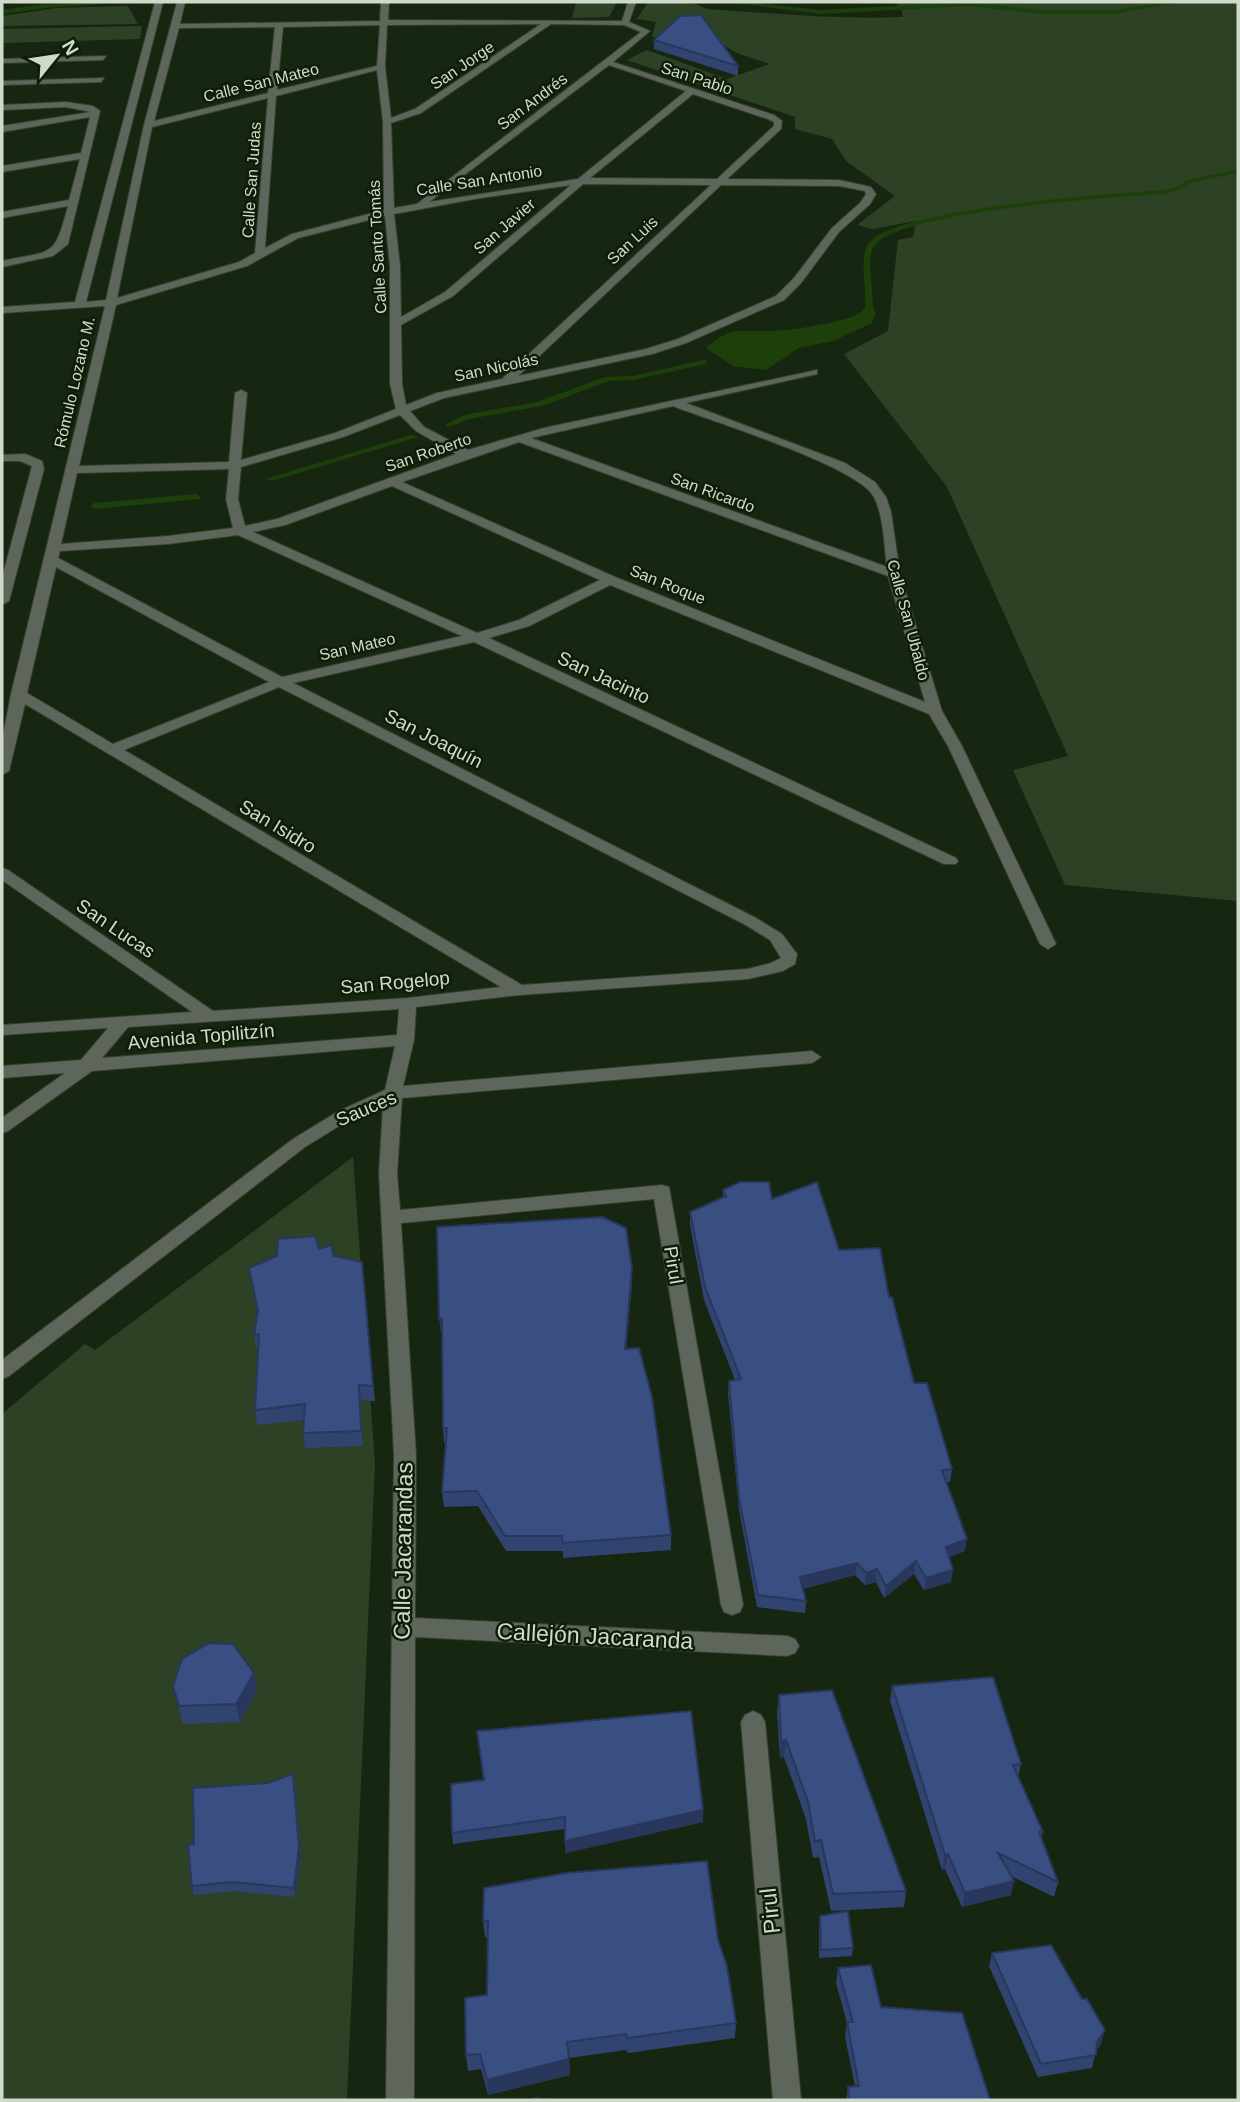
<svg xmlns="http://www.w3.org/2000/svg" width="1240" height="2102" font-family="Helvetica,sans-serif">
	<rect width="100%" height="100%" fill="#172610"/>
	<!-- green -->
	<path fill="#2d4225" d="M 576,2 L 617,2 L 609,17 L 572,18 Z
		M 648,2 L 691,2 L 707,9 C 773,13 837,20 903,17 L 902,11 L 895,2 L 1238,2 L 1238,901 L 1065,885 L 1013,770 L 1068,756 L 947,487 L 844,354 L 888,331 L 898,240 L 913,237 L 916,221 L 872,229 L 857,225 L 895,196 L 846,161 L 832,139 L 795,129 L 795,117 L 627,60 L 647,50 L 727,79 L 770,64 L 739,54 L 702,33 L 661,40 L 652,36 L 656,22 L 637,19 Z
		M 128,6 L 138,24 L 2,26 L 2,16 L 56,8 Z
		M 142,26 L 140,39 L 2,43 L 2,29 Z
		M 353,1157 L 375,1464 L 347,2100 L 2,2100 L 2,1414 L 85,1344 L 95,1350 Z"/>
	<!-- water -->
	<path fill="#1d400b" d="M 870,303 L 876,312 L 872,323 L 833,341 L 799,348 L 766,370 L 733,366 L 706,348 C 731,325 741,332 772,331 C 788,331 845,322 858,314 C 863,311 867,306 870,303 Z"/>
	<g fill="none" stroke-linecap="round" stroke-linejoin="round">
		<!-- stream -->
		<path fill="#1d400b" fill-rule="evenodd" d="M 100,2 L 129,2 L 46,8 L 2,14 L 2,10 L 46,4 Z
			M 728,2 L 743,2 L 820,10 L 970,2 L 1041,10 L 1114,10 L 1168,2 L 1179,2 L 1114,14 L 1041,14 L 970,6 L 820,14 Z
			M 1238,169 L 1238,173 L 1192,182 L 1179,190 L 1164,194 C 1115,197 902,211 875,245 C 863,261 878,298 871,319 L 864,317 C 869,296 857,259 869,243 C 898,207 1112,194 1164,190 L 1175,188 L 1188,180 Z
			M 703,360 L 706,360 L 706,364 L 633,380 L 609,381 L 542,406 L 469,419 L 449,427 L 445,425 L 464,415 L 537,402 L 605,377 L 633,376 Z
			M 411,435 L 418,437 L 272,481 L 265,479 Z
			M 197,494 L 201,497 L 200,499 L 94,509 L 90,506 L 94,503 Z"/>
		<!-- minor casing -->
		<g stroke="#34432e" stroke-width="2">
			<path id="minor" d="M 155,2 L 163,2 L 86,302 L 106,300 L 144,125 L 177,2 L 185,2 L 180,24 L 380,21 L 381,2 L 389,2 L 388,20 L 622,21 L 628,2 L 636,2 L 629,22 L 650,31 L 613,62 L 774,115 L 782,121 L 781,129 L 727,179 L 839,180 L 871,187 L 876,194 L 870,204 L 839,232 L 801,283 L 784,300 L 686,343 L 652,354 L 444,398 L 410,411 L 424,427 L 468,450 L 544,428 L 817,370 L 817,374 L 686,403 L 845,463 L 875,482 L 886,497 L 891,512 L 900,574 L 942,711 L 962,746 L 1056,944 L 1048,949 L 1040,944 L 948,746 L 929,714 L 610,585 L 529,626 L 489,638 L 956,858 L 958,861 L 956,864 L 944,864 L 474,642 L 293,683 L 756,918 L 782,934 L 797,954 L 795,964 L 783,971 L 748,979 L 519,995 L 416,1007 L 414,1040 L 403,1086 L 812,1051 L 821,1057 L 812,1063 L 402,1098 L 397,1174 L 400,1210 L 662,1185 L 669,1187 L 743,1605 L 740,1612 L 732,1615 L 724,1612 L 721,1605 L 654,1199 L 401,1223 L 416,1455 L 415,1618 L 787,1636 L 795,1639 L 799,1646 L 795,1653 L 787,1656 L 415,1637 L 414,2100 L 386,2100 L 394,1455 L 379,1174 L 383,1105 L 349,1120 L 305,1147 L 9,1376 L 2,1379 L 2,1360 L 293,1139 L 337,1112 L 385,1090 L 395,1046 L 92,1071 L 8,1131 L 2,1133 L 2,1118 L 65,1073 L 2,1078 L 2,1066 L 81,1060 L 108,1028 L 2,1035 L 2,1025 L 192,1012 L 2,880 L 2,868 L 8,870 L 213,1011 L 408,998 L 501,987 L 25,704 L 9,771 L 2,775 L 2,741 L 11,694 L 105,306 L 2,313 L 2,307 L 75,302 ZM 541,24 L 415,109 L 391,118 L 385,67 L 387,25 ZM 551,24 L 624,25 L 641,32 L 417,204 L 394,208 L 391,123 L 421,113 ZM 380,25 L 377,66 L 277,90 L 283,27 ZM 275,27 L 268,93 L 154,121 L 179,28 ZM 609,65 L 686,91 L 578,179 L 429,202 ZM 377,70 L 383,122 L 384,210 L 292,234 L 265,248 L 276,96 ZM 693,94 L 768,119 L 774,122 L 774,126 L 717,179 L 590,178 ZM 268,98 L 255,253 L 239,262 L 117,298 L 152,127 ZM 583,184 L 711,185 L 502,379 L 437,393 L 406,405 L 402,384 L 401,325 L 453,296 ZM 571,185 L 445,292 L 401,317 L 400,266 L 394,214 L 480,198 ZM 721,185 L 839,186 L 865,191 L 866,194 L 860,203 L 832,228 L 794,278 L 776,296 L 678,339 L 646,349 L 518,376 ZM 385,216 L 390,266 L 390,384 L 396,409 L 335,433 L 241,460 L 247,393 L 241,390 L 235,393 L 229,462 L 79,466 L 116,305 L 247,266 L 298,238 ZM 673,406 C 711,421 858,466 874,497 C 884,517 884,545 887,567 L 531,438 ZM 400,415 L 416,431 L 456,454 L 277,519 L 245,526 L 238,499 L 241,467 L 343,437 ZM 519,442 L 888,576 L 925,702 L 615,577 L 402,482 ZM 229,469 L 226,499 L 233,528 L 168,536 L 61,544 L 77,473 ZM 392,486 L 600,580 L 519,620 L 477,633 L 253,532 L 285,525 ZM 238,535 L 462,636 L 282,677 L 58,558 L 60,551 L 168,544 ZM 56,567 L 269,682 L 113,744 L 27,693 ZM 279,687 L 744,924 L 770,940 L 781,958 L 771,963 L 748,969 L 522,985 L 124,750 ZM 399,1009 L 397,1035 L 102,1058 L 128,1027 Z
				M 106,56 L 103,60 L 2,63 L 2,59 Z
				M 104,78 L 101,82 L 2,85 L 2,81 Z
				M 66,102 L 93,106 L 100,111 L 68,244 L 53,256 L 2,267 L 2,261 C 53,250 54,259 68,206 L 2,218 L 2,212 L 69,200 L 80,159 L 2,172 L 2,166 L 81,153 L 90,117 L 2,132 L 2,126 L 91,112 L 66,107 L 2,110 L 2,105 Z
				M 25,454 L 42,461 L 44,469 L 9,601 L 2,605 L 2,578 L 32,466 L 20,461 L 2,461 L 2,455 Z
				M 753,1711 L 761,1715 L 765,1722 L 801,2100 L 773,2100 L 741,1722 L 745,1715 Z"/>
		</g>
		<!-- minor -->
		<use href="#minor" fill="#5e665b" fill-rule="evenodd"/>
	</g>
	<!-- wall -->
	<path fill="#314470" d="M 654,40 L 738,66 L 738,76 L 654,49 Z
		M 723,1190 L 772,1199 L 839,1250 L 889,1297 L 914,1383 L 952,1469 L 950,1482 L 947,1482 L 965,1551 L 949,1557 L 951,1582 L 924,1590 L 914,1574 L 884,1598 L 876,1582 L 865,1585 L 855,1575 L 803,1589 L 806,1601 L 805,1613 L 757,1607 L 739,1510 L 728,1393 L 729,1381 L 735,1380 L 704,1300 L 690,1225 L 690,1212 L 723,1197 Z
		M 319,1249 L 334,1256 L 362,1262 L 375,1401 L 360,1400 L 363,1446 L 305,1448 L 303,1433 L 304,1420 L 257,1425 L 255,1410 L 258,1350 L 257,1350 L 254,1335 L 258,1313 L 249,1268 Z
		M 632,1283 L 626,1349 L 671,1535 L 671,1550 L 563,1558 L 563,1551 L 506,1551 L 478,1506 L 444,1507 L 442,1492 L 446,1443 L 444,1443 L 443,1428 L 442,1334 L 441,1334 Z
		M 254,1673 L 257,1691 L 240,1722 L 183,1724 L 173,1686 Z
		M 892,1686 L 1021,1764 L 1018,1778 L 1043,1832 L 1041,1838 L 1058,1882 L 1054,1897 L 1011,1876 L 1011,1895 L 962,1907 L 945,1869 L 942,1870 L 890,1701 Z
		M 779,1695 L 906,1891 L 904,1907 L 831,1911 L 819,1857 L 813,1858 L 806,1819 L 784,1757 L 780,1758 L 777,1712 Z
		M 477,1731 L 703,1810 L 703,1822 L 565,1853 L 565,1829 L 453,1844 L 452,1833 L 483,1780 Z
		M 295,1783 L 301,1856 L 295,1897 L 234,1891 L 194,1895 L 192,1886 L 194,1844 Z
		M 820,1916 L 853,1948 L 852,1956 L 819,1958 L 819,1925 Z
		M 483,1921 L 718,1940 L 736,2023 L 735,2038 L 628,2053 L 626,2050 L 569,2058 L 570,2075 L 488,2095 L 481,2069 L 468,2071 L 466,2055 L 487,1995 L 488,1937 L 485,1937 Z
		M 992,1953 L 1082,1999 L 1101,2044 L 1096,2050 L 1092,2068 L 1038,2077 L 989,1966 Z
		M 838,1968 L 881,2007 L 990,2100 L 846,2100 L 848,2087 L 855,2086 L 845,2037 L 847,2023 L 836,1983 Z"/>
	<!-- shaded-wall -->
	<path fill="#28375b" d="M 632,1268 L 632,1283 L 625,1364 L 625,1349 Z
		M 439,1319 L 442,1319 L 443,1334 L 441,1334 Z
		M 359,1385 L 360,1400 L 363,1446 L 361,1431 Z
		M 967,1539 L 965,1551 L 944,1559 L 946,1547 Z
		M 916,1561 L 914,1574 L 884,1598 L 886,1586 Z
		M 857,1563 L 855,1575 L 799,1590 L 800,1577 Z
		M 877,1569 L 876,1582 L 865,1585 L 866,1573 Z
		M 953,1570 L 951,1582 L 924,1590 L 926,1578 Z
		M 254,1673 L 257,1691 L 240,1722 L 236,1704 Z
		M 786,1740 L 784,1757 L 780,1758 L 781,1741 Z
		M 293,1774 L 301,1856 L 295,1897 L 294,1888 Z
		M 703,1810 L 703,1822 L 565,1853 L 565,1841 Z
		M 948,1854 L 945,1869 L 942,1870 L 945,1855 Z
		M 1014,1881 L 1011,1895 L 962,1907 L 965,1893 Z
		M 1105,2030 L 1101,2044 L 1093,2055 L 1097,2042 Z
		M 569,2059 L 570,2075 L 488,2095 L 487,2080 Z"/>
	<!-- building -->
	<path fill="#394f82" stroke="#28375b" stroke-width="2" d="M 701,15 L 738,66 L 654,40 L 680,16 Z
		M 740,1182 L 769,1182 L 772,1199 L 817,1182 L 839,1250 L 880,1248 L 889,1297 L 892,1297 L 914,1383 L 927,1383 L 952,1469 L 942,1470 L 967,1539 L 946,1547 L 953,1570 L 926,1578 L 916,1561 L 886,1586 L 877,1569 L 866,1573 L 857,1563 L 800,1577 L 806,1601 L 758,1595 L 739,1498 L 729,1381 L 741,1379 L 705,1287 L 690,1212 L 726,1196 L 723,1190 Z
		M 602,1217 L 626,1228 L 632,1268 L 625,1349 L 639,1348 L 652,1397 L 671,1535 L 563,1543 L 562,1536 L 505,1536 L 477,1491 L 442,1492 L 447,1428 L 443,1428 L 442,1319 L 439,1319 L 437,1227 Z
		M 315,1236 L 319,1249 L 331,1245 L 334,1256 L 362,1262 L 373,1386 L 359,1385 L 361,1431 L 303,1433 L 305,1404 L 255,1410 L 259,1334 L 254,1335 L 258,1311 L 249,1268 L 277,1256 L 278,1239 Z
		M 209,1643 L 233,1644 L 254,1673 L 236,1704 L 179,1706 L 173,1686 L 182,1659 Z
		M 993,1677 L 1021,1764 L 1013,1765 L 1043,1832 L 1039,1832 L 1058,1882 L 998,1853 L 1014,1881 L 965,1893 L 948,1854 L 945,1855 L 892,1686 Z
		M 832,1690 L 906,1891 L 833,1894 L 821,1840 L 815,1841 L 808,1802 L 786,1740 L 781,1741 L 779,1695 Z
		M 691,1711 L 703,1810 L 565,1841 L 565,1817 L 452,1833 L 451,1784 L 484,1780 L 477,1731 Z
		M 293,1774 L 299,1847 L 294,1888 L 232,1882 L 192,1886 L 188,1845 L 194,1844 L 193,1788 L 268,1783 Z
		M 707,1861 L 718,1940 L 727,1966 L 736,2023 L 628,2038 L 626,2034 L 567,2042 L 569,2059 L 487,2080 L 480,2054 L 466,2055 L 465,1998 L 487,1995 L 488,1921 L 483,1921 L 484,1888 L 566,1873 Z
		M 848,1911 L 853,1948 L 821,1950 L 820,1916 Z
		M 1051,1945 L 1082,1999 L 1087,1999 L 1105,2030 L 1097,2042 L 1096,2055 L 1041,2064 L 992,1953 Z
		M 871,1965 L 881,2007 L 962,2013 L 990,2100 L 849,2100 L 848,2087 L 859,2086 L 847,2022 L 853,2022 L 838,1968 Z
		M 534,2098 L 552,2100 L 534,2100 Z"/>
	<g text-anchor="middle" stroke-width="5" stroke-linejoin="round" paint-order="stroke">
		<!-- far-street labels -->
		<g font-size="16" fill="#cfdacb" stroke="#0d1d07">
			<text transform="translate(462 65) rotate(-34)" y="6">San Jorge</text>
			<text transform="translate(697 78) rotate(18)" y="6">San Pablo</text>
			<text transform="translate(261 82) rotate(-14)" y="6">Calle San Mateo</text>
			<text transform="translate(532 101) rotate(-37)" y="6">San Andrés</text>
			<text transform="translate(251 180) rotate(-86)" y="6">Calle San Judas</text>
			<text transform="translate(479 180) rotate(-9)" y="6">Calle San Antonio</text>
			<text transform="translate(504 226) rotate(-41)" y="6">San Javier</text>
			<text transform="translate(632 240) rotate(-43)" y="6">San Luis</text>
			<text transform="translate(377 247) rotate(-93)" y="6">Calle Santo Tomás</text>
			<text transform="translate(496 367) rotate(-12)" y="6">San Nicolás</text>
			<text transform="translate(74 382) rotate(-77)" y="6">Rómulo Lozano M.</text>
			<text transform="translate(428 452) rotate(-19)" y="6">San Roberto</text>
			<text transform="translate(713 492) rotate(20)" y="6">San Ricardo</text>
			<text transform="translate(668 584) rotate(22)" y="6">San Roque</text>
			<text transform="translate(909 620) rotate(75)" y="6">Calle San Ubaldo</text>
			<text transform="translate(357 646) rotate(-13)" y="6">San Mateo</text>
		</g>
		<!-- street labels -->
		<g font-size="19" fill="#cfdacb" stroke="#0d1d07">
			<text transform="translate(604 677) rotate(25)" y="7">San Jacinto</text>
			<text transform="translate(434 738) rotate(27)" y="7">San Joaquín</text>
			<text transform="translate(278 826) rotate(31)" y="7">San Isidro</text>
			<text transform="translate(116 928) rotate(34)" y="7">San Lucas</text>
			<text transform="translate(395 982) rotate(-5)" y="7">San Rogelop</text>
			<text transform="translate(201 1036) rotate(-5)" y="7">Avenida Topilitzín</text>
			<text transform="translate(366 1108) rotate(-23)" y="7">Sauces</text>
			<text transform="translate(674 1265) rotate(81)" y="7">Pirul</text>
		</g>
		<!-- near-street labels -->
		<g font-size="23" fill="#cfdacb" stroke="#0d1d07">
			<text transform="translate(403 1551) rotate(-89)" y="8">Calle Jacarandas</text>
			<text transform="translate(595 1636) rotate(3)" y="8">Callejón Jacaranda</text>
			<text transform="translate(770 1911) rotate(-96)" y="8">Pirul</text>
		</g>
	</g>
	<!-- border -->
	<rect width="1240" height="2102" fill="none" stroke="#cfdacb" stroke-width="7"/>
	<!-- north arrow -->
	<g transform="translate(56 56) rotate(60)" stroke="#0d1d07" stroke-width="5" paint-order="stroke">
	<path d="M0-5L12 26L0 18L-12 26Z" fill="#cfdacb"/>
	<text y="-10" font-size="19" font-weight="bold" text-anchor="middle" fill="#cfdacb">N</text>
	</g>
</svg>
